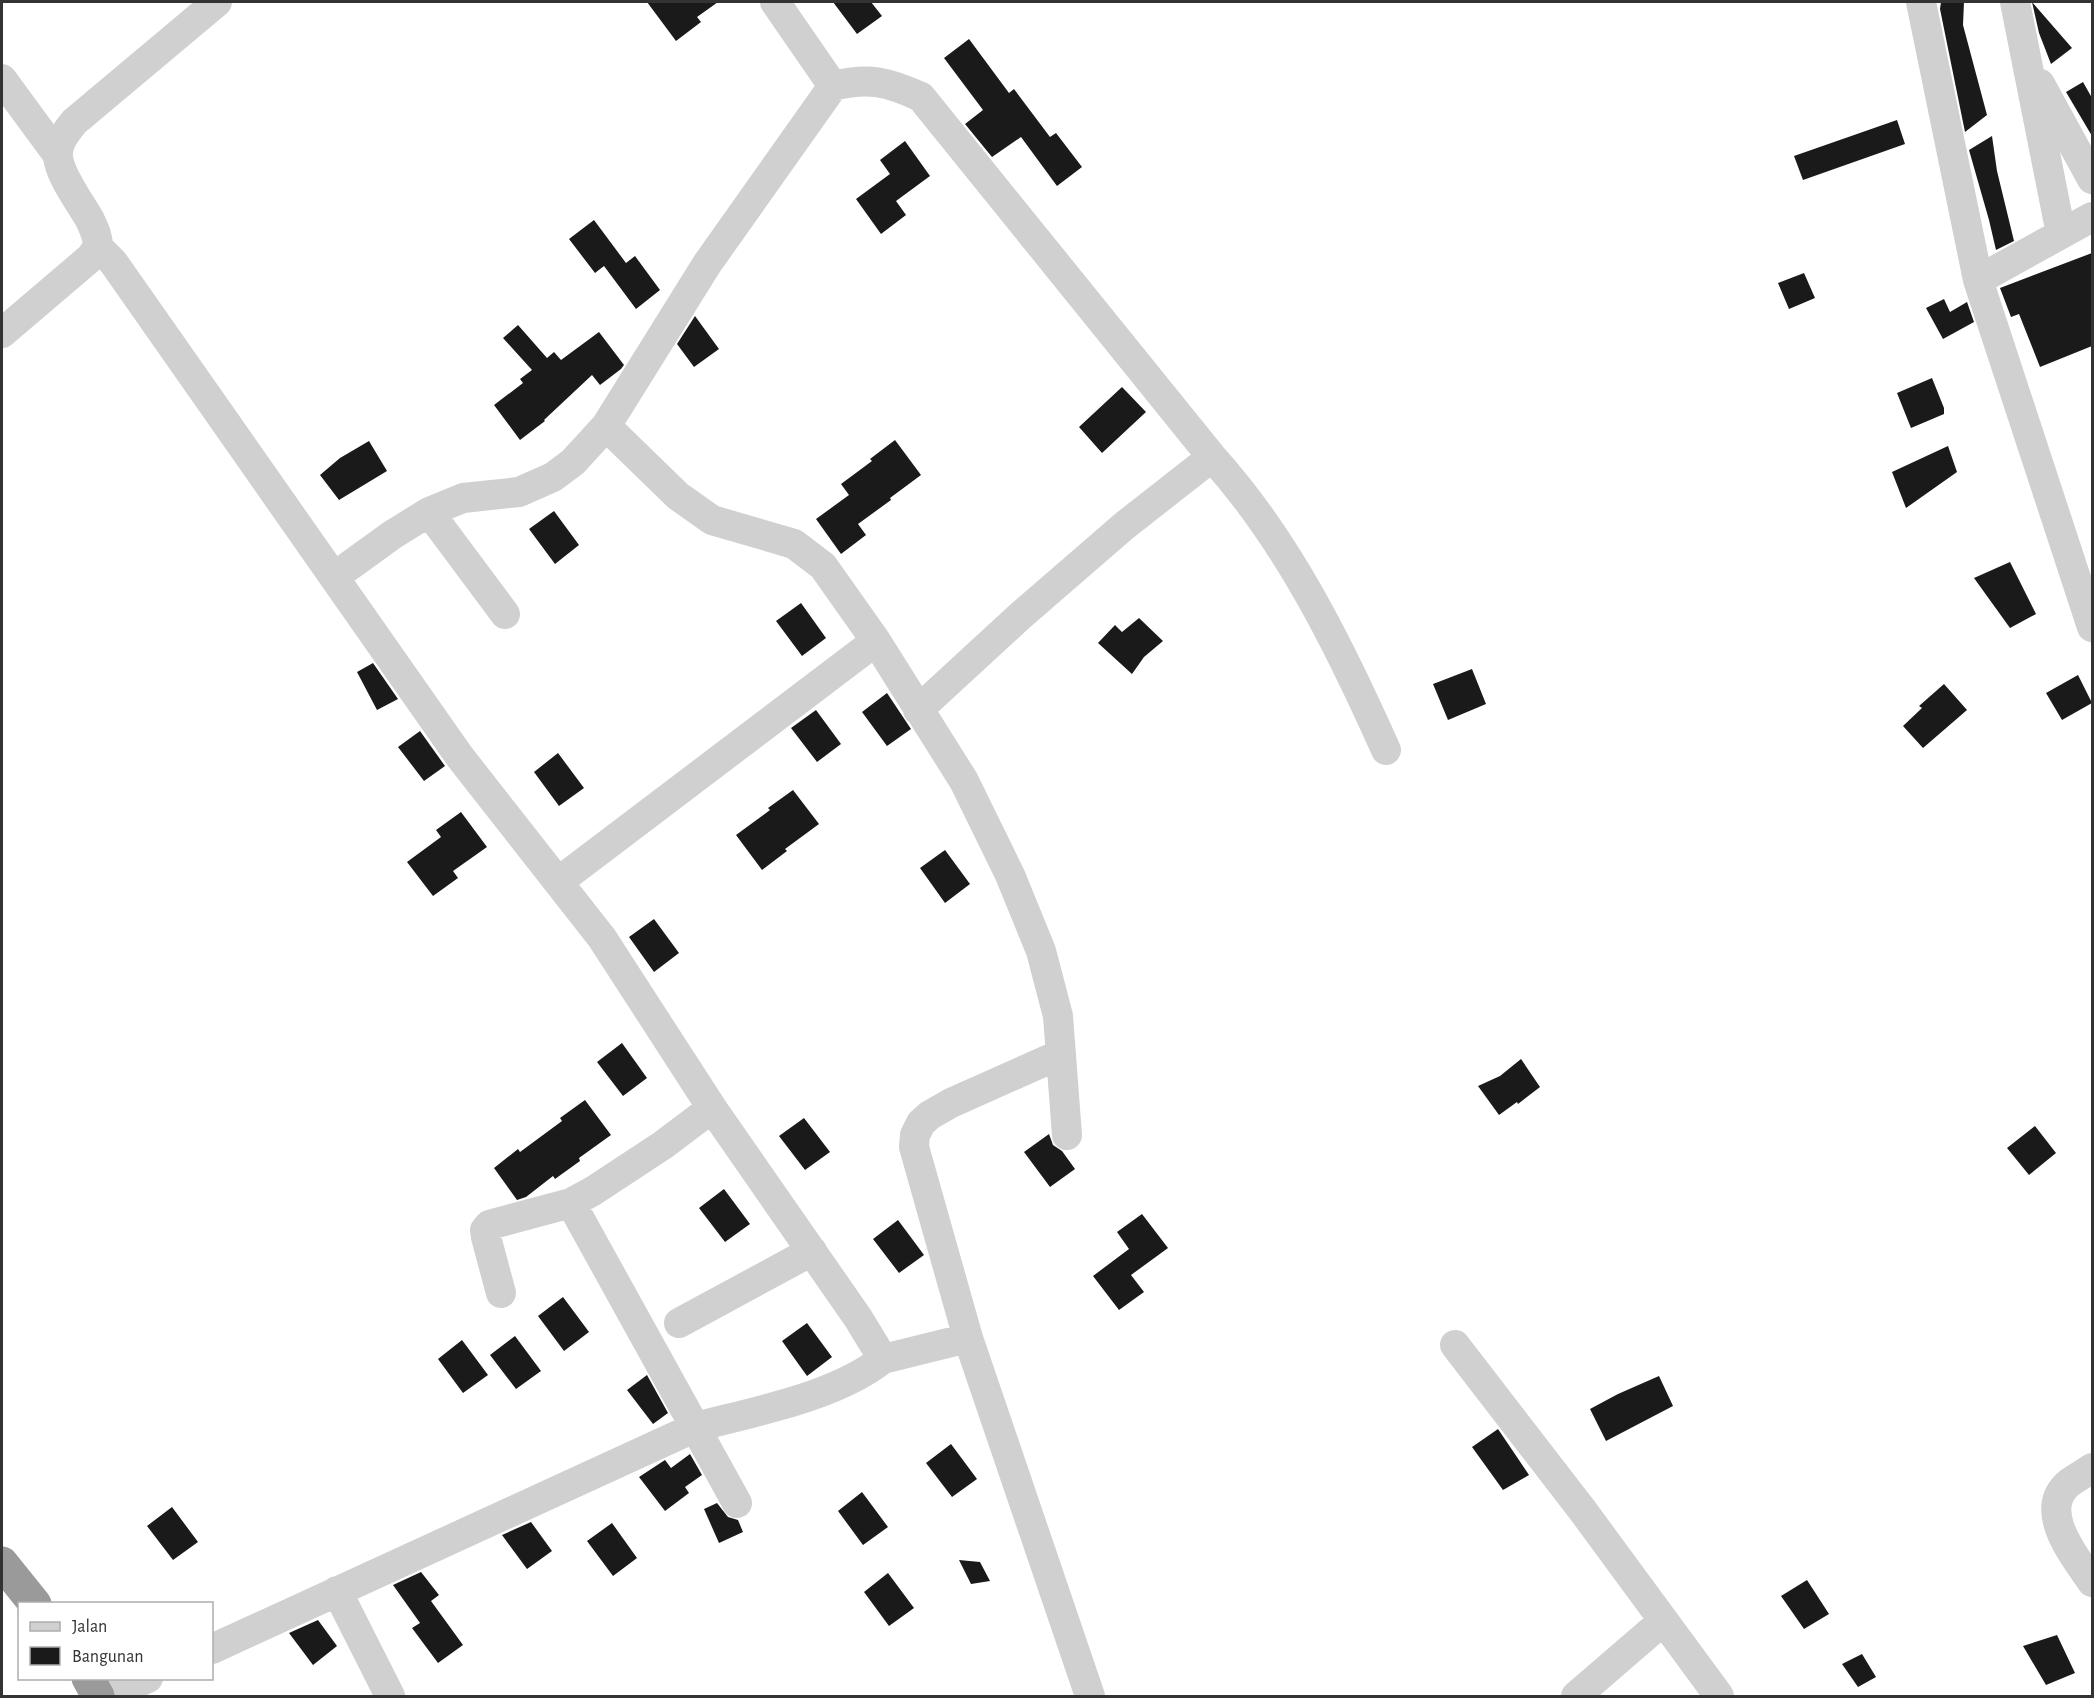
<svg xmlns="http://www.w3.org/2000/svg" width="2094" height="1698" font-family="'Alegreya Sans',sans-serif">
	<rect width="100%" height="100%" fill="#fff"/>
	<!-- building -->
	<path fill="#1a1a1a" d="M 647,2 L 718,2 L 697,17 L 701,22 L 676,41 Z
		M 833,2 L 871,2 L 882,16 L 857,34 Z
		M 1941,2 L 1964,2 L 1963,25 L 1987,115 L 1965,132 L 1940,9 Z
		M 2032,2 L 2072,48 L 2051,64 L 2039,33 Z
		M 969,39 L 1009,93 L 1014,89 L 1050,137 L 1056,133 L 1082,167 L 1057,186 L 1021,137 L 992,157 L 965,124 L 983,110 L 944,58 Z
		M 2083,82 L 2092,98 L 2092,136 L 2066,92 Z
		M 1897,120 L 1905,144 L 1803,180 L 1794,156 Z
		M 1992,136 L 1997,171 L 2014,241 L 1996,250 L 1989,220 L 1969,150 Z
		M 905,141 L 930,176 L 896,201 L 906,215 L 881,234 L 856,199 L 890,174 L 880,160 Z
		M 594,220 L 626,263 L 635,256 L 660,290 L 636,309 L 604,266 L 595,273 L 569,239 Z
		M 2092,253 L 2092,346 L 2040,367 L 2019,314 L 2011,317 L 2000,288 Z
		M 1804,273 L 1815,298 L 1789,309 L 1778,283 Z
		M 1944,299 L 1950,312 L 1967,302 L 1974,322 L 1943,339 L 1926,308 Z
		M 695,316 L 719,349 L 694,367 L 677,344 Z
		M 518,325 L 547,358 L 554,352 L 561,360 L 599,332 L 624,365 L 621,369 L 600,385 L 592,375 L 544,420 L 545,421 L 520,440 L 494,405 L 523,383 L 520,379 L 532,370 L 503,338 Z
		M 1932,378 L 1944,408 L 1944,414 L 1911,428 L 1897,393 Z
		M 1122,387 L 1146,412 L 1102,453 L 1079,427 Z
		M 895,440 L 921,475 L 890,498 L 891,500 L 858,524 L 866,535 L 841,554 L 816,519 L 849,495 L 841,484 L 872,461 L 870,459 Z
		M 369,441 L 387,471 L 339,500 L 320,475 L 340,458 Z
		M 1948,446 L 1957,472 L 1906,508 L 1892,472 Z
		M 554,511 L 579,545 L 555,564 L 529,529 Z
		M 2010,562 L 2036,614 L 2010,628 L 1974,578 Z
		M 801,603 L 826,638 L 802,656 L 776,621 Z
		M 1139,618 L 1163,641 L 1144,657 L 1132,674 L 1098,643 L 1115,625 L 1122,632 Z
		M 373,663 L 398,699 L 377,710 L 357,672 Z
		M 1472,669 L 1486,704 L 1448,720 L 1433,684 Z
		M 2078,675 L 2092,703 L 2062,720 L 2046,693 Z
		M 1944,684 L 1967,710 L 1923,748 L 1903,726 L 1922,708 L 1919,706 Z
		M 887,693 L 911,729 L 887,746 L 862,712 Z
		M 816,710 L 841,744 L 817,762 L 791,728 Z
		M 420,731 L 445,766 L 424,781 L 398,747 Z
		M 558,753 L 584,788 L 559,806 L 534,772 Z
		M 793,790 L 819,824 L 785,849 L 787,851 L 762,870 L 736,835 L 770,810 L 768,808 Z
		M 461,812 L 487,847 L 453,871 L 458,878 L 433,896 L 407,862 L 441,837 L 436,830 Z
		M 945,850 L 970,884 L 945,903 L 920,868 Z
		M 654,919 L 679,953 L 654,972 L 629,937 Z
		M 622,1043 L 647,1078 L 623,1096 L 597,1062 Z
		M 1521,1059 L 1540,1087 L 1518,1104 L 1517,1102 L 1499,1115 L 1478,1086 L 1500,1076 Z
		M 585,1100 L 611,1135 L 579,1158 L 580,1161 L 555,1179 L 553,1176 L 526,1197 L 517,1200 L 494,1168 L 518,1149 L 520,1152 L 562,1121 L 560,1118 Z
		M 804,1118 L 830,1152 L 805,1170 L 779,1136 Z
		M 2035,1126 L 2056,1153 L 2029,1175 L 2007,1148 Z
		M 1049,1134 L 1053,1145 L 1062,1151 L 1075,1169 L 1050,1187 L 1024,1152 Z
		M 724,1189 L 750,1224 L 725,1242 L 699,1208 Z
		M 1142,1214 L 1168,1248 L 1131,1275 L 1144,1292 L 1119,1310 L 1093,1276 L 1129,1249 L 1117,1232 Z
		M 898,1220 L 924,1255 L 899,1273 L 873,1239 Z
		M 563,1297 L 589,1332 L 564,1351 L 538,1316 Z
		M 807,1323 L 832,1357 L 807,1376 L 782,1341 Z
		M 515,1336 L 541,1371 L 516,1389 L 490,1355 Z
		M 462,1340 L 488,1375 L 463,1393 L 438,1359 Z
		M 647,1375 L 668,1413 L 653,1424 L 627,1390 Z
		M 1659,1376 L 1673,1406 L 1606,1441 L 1590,1409 L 1618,1394 Z
		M 1498,1429 L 1529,1475 L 1503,1490 L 1472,1447 Z
		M 951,1444 L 977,1479 L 952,1497 L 926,1463 Z
		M 690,1454 L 702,1475 L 685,1487 L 689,1493 L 665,1511 L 639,1477 L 665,1460 L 671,1468 Z
		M 862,1492 L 888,1527 L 863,1545 L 838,1511 Z
		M 717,1503 L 728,1517 L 738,1520 L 743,1532 L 719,1543 L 704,1509 Z
		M 172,1507 L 198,1542 L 173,1560 L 147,1526 Z
		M 531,1522 L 552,1551 L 527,1569 L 502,1535 Z
		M 612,1523 L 637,1558 L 613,1576 L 587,1541 Z
		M 959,1560 L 980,1562 L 990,1581 L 971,1584 Z
		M 421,1572 L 439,1595 L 431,1601 L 463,1645 L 438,1663 L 412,1628 L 420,1623 L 393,1585 Z
		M 888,1573 L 914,1608 L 889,1626 L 864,1592 Z
		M 1807,1580 L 1829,1614 L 1804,1629 L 1781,1596 Z
		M 318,1620 L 337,1646 L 313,1665 L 289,1633 Z
		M 2057,1635 L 2075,1673 L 2046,1685 L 2023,1646 Z
		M 1862,1654 L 1876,1677 L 1858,1687 L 1842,1664 Z"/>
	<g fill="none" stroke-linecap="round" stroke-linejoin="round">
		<!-- minor -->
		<path stroke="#d0d0d0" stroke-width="30" d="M 775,2 L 833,86
			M 1921,2 L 1978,280 L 2092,627
			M 2015,2 L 2061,234
			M 2,79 L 57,154
			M 2040,84 L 2092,179
			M 98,247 L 113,262 L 460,757 L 602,938 L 712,1108 L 858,1318 L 883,1359 C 835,1397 756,1411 696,1427 L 212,1649
			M 1978,280 L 2092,217
			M 2,333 L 90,258 L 98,247 C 98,236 94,229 90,220 C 80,202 59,175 58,156 C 57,143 66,132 74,122 L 217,2
			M 606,426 L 678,496 L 712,520 L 794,544 L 823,566 L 876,641 L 964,781 L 1010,875 L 1041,951 L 1058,1016 L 1067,1135
			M 429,512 L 505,614
			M 334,577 L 392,535 L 429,512 L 463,498 L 519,492 L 553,477 L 573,462 L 606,426 L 707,264 L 833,86 C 870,77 888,82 921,97 L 1212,457 C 1288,541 1340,647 1386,750
			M 918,710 L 1019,617 L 1124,526 L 1212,457
			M 558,882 L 876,641
			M 1061,1054 L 951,1103 L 930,1115 L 921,1123 L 915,1135 L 914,1147 L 968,1338 L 1090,1696
			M 571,1203 L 737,1503
			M 501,1293 L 486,1237 L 485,1230 L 489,1225 L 571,1203 L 593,1191 L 663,1145 L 712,1108
			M 679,1323 L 812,1251
			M 1455,1345 L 1583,1511 L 1719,1696
			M 883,1359 L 968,1338
			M 2092,1468 C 2085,1473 2076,1478 2069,1483 C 2036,1511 2076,1558 2092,1582
			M 337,1591 L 390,1696
			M 110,1696 L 148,1678
			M 1576,1696 L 1663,1621"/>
		<!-- highway -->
		<path stroke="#9a9a9a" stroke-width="33" d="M 2,1563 L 35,1604
			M 88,1678 L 98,1696"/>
	</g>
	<!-- border -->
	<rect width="2094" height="1698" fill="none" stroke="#333333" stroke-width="6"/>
	<!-- legend -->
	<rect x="18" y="1602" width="195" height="78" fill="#ffffff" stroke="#adadad" stroke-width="1.5"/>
	<rect x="30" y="1622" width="30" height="9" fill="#d0d0d0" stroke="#adadad" stroke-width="1.5"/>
	<text x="72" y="1632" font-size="18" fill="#333333">Jalan</text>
	<rect x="30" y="1647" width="30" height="18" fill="#1a1a1a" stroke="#adadad" stroke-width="1.5"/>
	<text x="72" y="1662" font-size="18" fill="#333333">Bangunan</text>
</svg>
